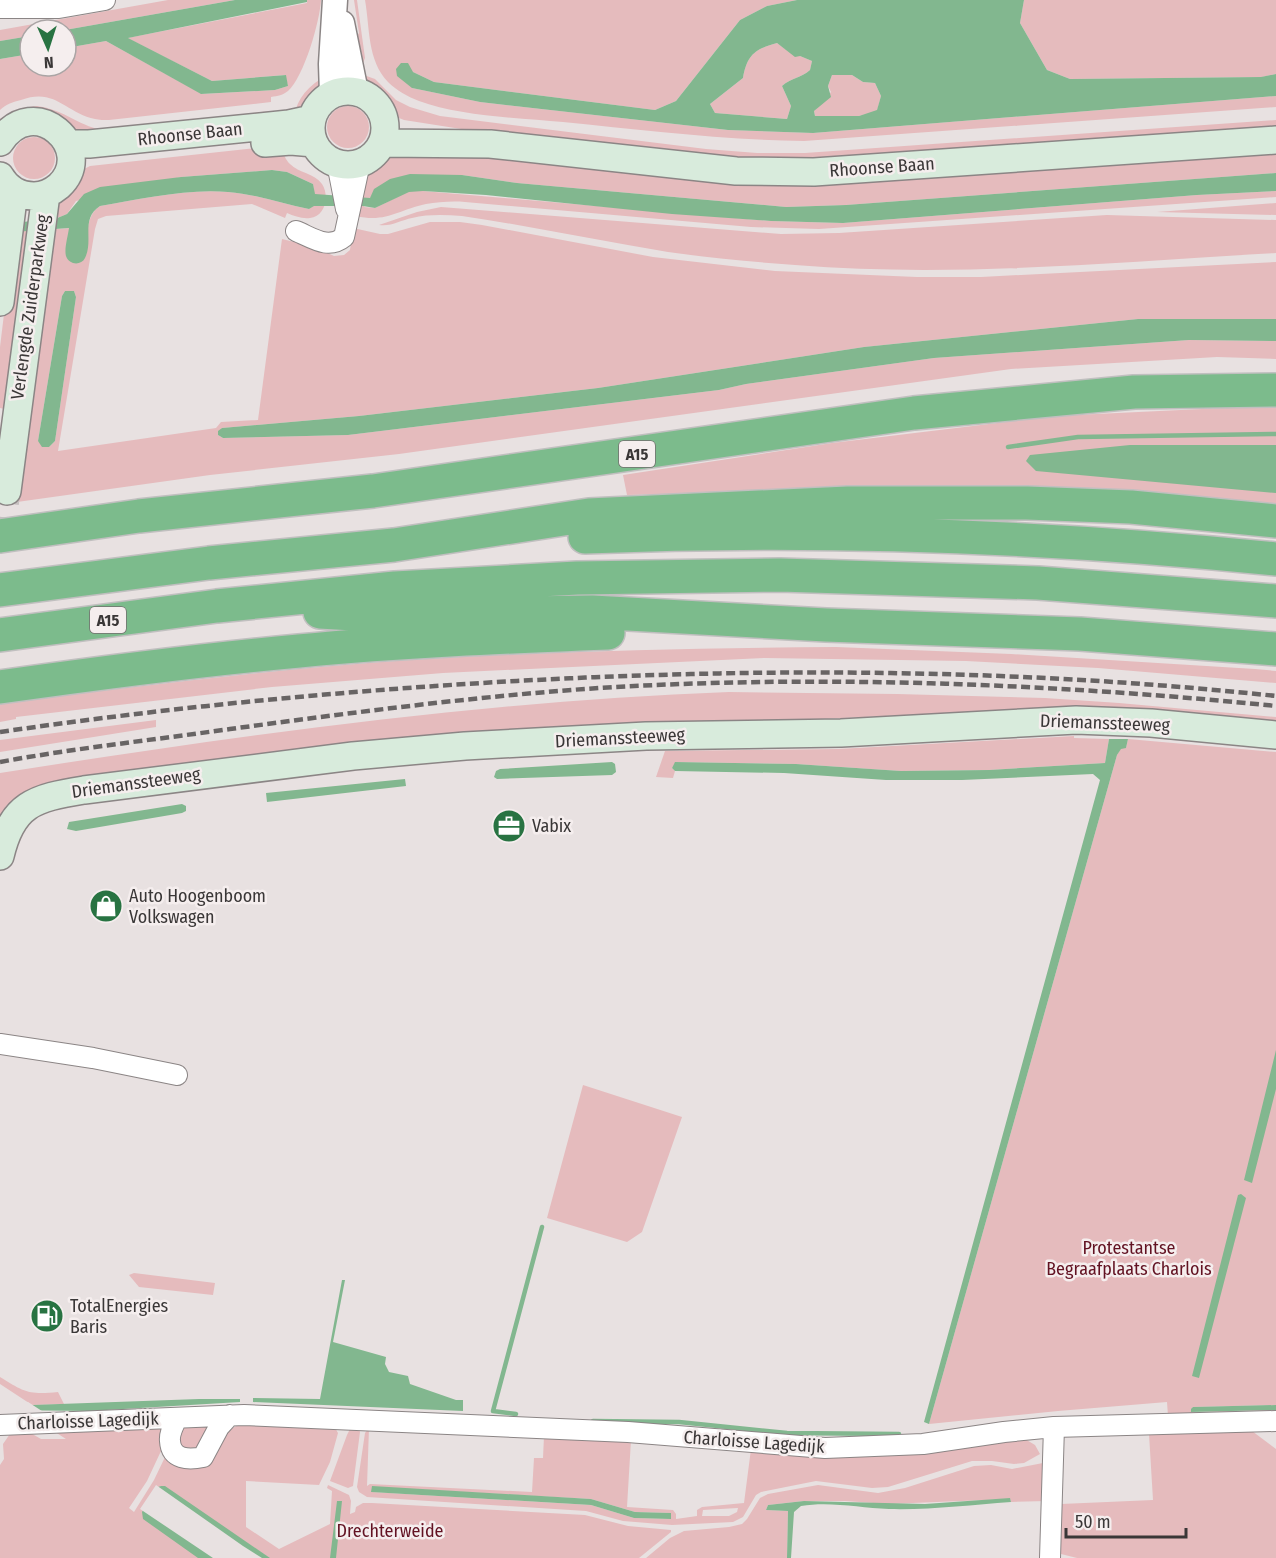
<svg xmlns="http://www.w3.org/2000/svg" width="1276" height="1558" font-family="'Fira Sans Condensed',sans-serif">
	<rect width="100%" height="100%" fill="#e8e1e1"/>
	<!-- green -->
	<path fill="#e5bbbd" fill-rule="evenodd" d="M 168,0 L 235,0 L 65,30 L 30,30 L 30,36 L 0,41 L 0,30 Z
		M 307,0 L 321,0 C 320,21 304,77 288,91 C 283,95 278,96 271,97 L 271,102 L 109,120 C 104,120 99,120 95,119 C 66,113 55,87 21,100 C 13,102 6,104 0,110 L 0,59 L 30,54 L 30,66 L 66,66 L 66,48 L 106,41 L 202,94 L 275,90 L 288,86 L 285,75 L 212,81 L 127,38 L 307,3 Z
		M 354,0 L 357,0 L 365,58 L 363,63 L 358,63 L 354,40 L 359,33 Z
		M 365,0 L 797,0 L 767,6 L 740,20 L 676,101 L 655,110 L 434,82 L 413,72 L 412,88 L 480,102 L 728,130 L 813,133 L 1276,96 L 1276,107 L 804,141 C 723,140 643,130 563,122 C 519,118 459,116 419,101 C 408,97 396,90 388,82 C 367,60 370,28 365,0 Z
		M 1024,0 L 1276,0 L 1276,74 L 1262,77 L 1070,79 L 1047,70 L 1020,23 Z
		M 777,43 L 795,56 L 800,56 L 812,61 L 810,70 C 801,78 791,78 782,86 L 791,106 L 787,119 L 715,113 L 710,104 L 743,78 C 747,55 755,49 777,43 Z
		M 358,73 L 375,79 L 396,100 L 410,107 L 440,116 L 706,149 L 757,153 L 805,153 L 1276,120 L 1276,129 L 815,163 L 750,162 L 493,134 L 404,120 L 394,116 L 379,97 L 363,84 Z
		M 832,75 L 852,75 L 863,82 L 875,83 L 881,96 L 877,111 L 859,116 L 815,116 L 814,111 L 831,92 L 828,86 Z
		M 326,76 C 323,94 309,108 294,117 C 297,98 309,85 326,76 Z
		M327 127a21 21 0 1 1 42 0a21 21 0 1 1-42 0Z
		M 37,106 C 61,109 74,122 97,129 L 272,111 L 273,121 L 89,141 L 0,132 L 0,119 L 22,108 Z
		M13 158a21 21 0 1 1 42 0a21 21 0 1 1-42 0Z
		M 275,146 C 286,153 283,157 290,164 C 299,173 314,173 322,184 C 330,196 325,217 310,218 C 302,219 294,216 287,213 L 285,218 L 252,204 L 106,216 L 98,219 L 95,229 L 58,451 L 216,428 L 221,422 L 258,420 L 282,239 L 315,247 L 334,256 L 344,255 L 350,250 L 353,228 L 380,234 L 388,234 L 430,222 L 460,222 L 482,225 L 653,257 L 775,271 L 917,277 L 981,277 L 1276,262 L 1276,319 L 1138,319 L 864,347 L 598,388 L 359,416 L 222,428 L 218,435 L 223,438 L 348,435 L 719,390 L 746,384 L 934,358 L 1189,340 L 1276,341 L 1276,359 L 1217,357 L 1011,369 L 399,454 L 210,475 L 17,502 L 46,230 L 70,228 L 85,258 C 88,241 84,216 100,206 C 139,199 190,188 228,192 C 256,194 282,204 309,209 L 313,206 L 320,206 L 314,194 L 313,184 L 287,172 L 272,170 L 181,177 L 76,201 L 67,214 L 55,219 L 50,203 L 78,172 L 90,166 ZM 65,291 L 74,291 L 76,297 L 55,441 L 49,447 L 38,441 L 62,296 Z
		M 405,148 L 673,174 L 1276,148 L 1276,173 L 846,205 L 786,207 L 517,183 L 462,175 L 370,198 L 364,207 L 375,208 L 409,191 L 423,191 L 771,221 L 843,223 L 1197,195 L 1276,191 L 1276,197 L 819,229 L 751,227 L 465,202 C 452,201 438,202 426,204 C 398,210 386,223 356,216 C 358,204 358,186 363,174 C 370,158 390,150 405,148 Z
		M 1276,203 L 1276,215 L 1157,212 Z
		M 441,207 L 781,234 L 839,233 L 1107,215 L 1276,220 L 1276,253 C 1116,262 955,278 795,265 C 753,262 710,258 668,252 C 599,241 531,226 462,216 C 445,215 429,214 412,218 C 401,220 391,227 379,225 L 417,212 Z
		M 35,230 L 9,410 L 0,408 L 0,347 L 14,232 Z
		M 1244,407 L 1276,407 L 1276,515 L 841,490 L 627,495 L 623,475 L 832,443 L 1054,416 Z
		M 836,647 L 1011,654 L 1255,669 L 1276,671 L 1276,683 L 1098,668 L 966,661 L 764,658 L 443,673 L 272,687 L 16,717 L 16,719 L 0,722 L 0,703 C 136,687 273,669 410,660 C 552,651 693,648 836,647 Z
		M 729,692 L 897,694 L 1045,698 L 1119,703 L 1276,717 L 1276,724 L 1015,710 L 429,737 L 210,760 L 67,779 L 28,791 L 6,806 L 0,817 L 0,773 C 242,735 484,701 729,692 Z
		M 156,720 L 156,727 L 0,752 L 0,740 Z
		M 1074,736 L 1074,738 L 1109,739 L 1105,763 L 989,770 L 901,771 L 796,764 L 676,762 L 672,768 L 675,771 L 673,778 L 656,777 L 665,751 L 838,749 Z
		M 1128,739 L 1276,752 L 1276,1405 L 1193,1407 L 1191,1412 L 1276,1410 L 1276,1415 L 1168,1416 L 1167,1402 L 1058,1411 L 929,1424 L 1117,755 L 1121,748 L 1126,748 Z
		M 583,1085 L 682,1117 L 642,1232 L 627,1242 L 547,1218 Z
		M 134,1273 L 215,1283 L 213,1295 L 139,1287 L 129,1275 Z
		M 0,1377 C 24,1392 29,1395 58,1392 L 64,1404 L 32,1405 L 0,1384 Z
		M 245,1423 L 334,1426 L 338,1433 L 330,1462 L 319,1485 L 246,1481 L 246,1527 L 279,1549 L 330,1524 L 332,1491 L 327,1488 L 328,1485 L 349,1495 L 351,1501 L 350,1514 L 355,1512 L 356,1507 L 363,1503 L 372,1503 L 585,1515 L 628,1526 L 671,1530 L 671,1532 L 639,1558 L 260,1558 L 265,1555 L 163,1486 L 160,1486 L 203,1558 L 0,1558 L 0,1465 L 4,1459 L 3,1444 L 12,1431 L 27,1431 L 41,1439 L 66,1439 L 52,1430 L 162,1425 L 161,1451 L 147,1481 L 129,1508 L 134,1512 L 154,1480 L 166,1455 L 214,1456 C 226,1439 223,1429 245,1423 Z
		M 210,1425 L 200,1447 L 190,1451 L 180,1446 L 178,1432 L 184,1426 Z
		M 351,1427 L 358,1427 L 360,1432 L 353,1486 L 348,1488 L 330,1481 L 347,1435 Z
		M 369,1428 L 367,1486 L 370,1484 L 532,1492 L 534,1458 L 543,1458 L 544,1436 L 631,1440 L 627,1507 L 673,1510 L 676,1514 L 676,1519 L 697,1516 L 697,1510 L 702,1507 L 744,1503 L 751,1449 L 1025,1439 L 1035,1445 L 1040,1454 L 1024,1463 L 1014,1464 L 992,1461 L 972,1461 L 888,1487 L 872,1488 L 816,1481 L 761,1492 L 756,1495 L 743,1517 L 733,1522 L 672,1525 L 623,1521 L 586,1511 L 367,1497 L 359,1492 L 357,1487 L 365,1433 ZM 372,1487 L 591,1499 L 635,1512 L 671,1513 L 671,1519 L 634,1518 L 591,1505 L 372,1492 ZM 738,1508 L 737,1512 L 729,1516 L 702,1516 L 703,1510 Z
		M 1252,1431 L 1276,1449 L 1276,1558 L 1077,1558 L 1057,1553 L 1061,1504 L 1153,1500 L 1149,1434 Z
		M 1043,1463 L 1047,1501 L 1011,1502 L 1010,1499 L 888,1504 L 845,1501 L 804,1501 L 768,1505 L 766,1510 L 788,1511 L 787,1558 L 646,1558 L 670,1538 L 684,1531 L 729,1527 L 742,1524 L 747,1519 L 760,1498 L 768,1494 L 818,1485 L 878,1493 L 905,1488 L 974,1466 L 991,1465 L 1012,1469 Z"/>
	<!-- water -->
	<path fill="#82b78f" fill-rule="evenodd" d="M 235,0 L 307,0 L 307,2 L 128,38 L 212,81 L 286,75 L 288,86 L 275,90 L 201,94 L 106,41 L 66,48 L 65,30 Z
		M 797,0 L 1024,0 L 1020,23 L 1047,70 L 1070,79 L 1261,77 L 1276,74 L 1276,96 L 813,133 L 728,130 L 480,102 L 412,88 L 397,76 L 396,69 L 401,63 L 408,63 L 413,72 L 434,82 L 655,110 L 676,101 L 740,20 L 767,6 ZM 777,43 L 795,57 L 800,56 L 812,61 L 810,70 C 801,78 791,78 782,86 L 791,106 L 787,119 L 715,113 L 710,104 L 743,78 C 747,55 755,49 777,43 ZM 832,75 L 852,75 L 863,82 L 875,83 L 881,96 L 877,110 L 859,116 L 815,116 L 814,111 L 831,97 L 828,86 Z
		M 30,36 L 30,54 L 0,59 L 0,41 Z
		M 272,170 L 287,172 L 313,184 L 315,194 L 370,198 L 374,189 L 390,179 L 410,174 L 462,175 L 517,183 L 786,207 L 846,205 L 1276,173 L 1276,191 L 1197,195 L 843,223 L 771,221 L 672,214 L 486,195 L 423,191 L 409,192 L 375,208 L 363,206 L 314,206 L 309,209 C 282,204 256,194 228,192 C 190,188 139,199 100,206 C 80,219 94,240 85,258 C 81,266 69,265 66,256 C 64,249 68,236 69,228 L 14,232 L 0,224 L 55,219 L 67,214 L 84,194 L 100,187 L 181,177 Z
		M 65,291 L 74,291 L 76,297 L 55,441 L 49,447 L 42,447 L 38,441 L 62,296 Z
		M 1138,319 L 1276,319 L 1276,341 L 1189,340 L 934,358 L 746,384 L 719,390 L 348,435 L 223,438 L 218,435 L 218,431 L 222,428 L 359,416 L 598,388 L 864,347 Z
		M 1130,445 L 1276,445 L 1276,493 L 1036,471 L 1026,461 L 1030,455 Z
		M 1109,739 L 1128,739 L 1126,748 L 1121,749 L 1117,755 L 929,1424 L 924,1422 L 1100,780 L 1093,774 L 962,780 L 886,780 L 784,773 L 675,771 L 672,768 L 675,762 L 796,764 L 901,771 L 989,770 L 1105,763 Z
		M 612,762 L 615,764 L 616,772 L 612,775 L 497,779 L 494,777 L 496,771 L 500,769 Z
		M 405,779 L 406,786 L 267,802 L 266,793 Z
		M 182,804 L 186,806 L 186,811 L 182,813 L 76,831 L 67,829 L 69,822 Z
		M 1276,1050 L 1276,1089 L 1252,1183 L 1244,1180 Z
		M 1241,1194 L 1246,1198 L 1199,1378 L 1192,1376 L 1238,1195 Z
		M 342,1280 L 345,1280 L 333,1342 L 386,1357 L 385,1364 L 389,1372 L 408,1376 L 410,1384 L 456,1400 L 463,1400 L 463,1411 L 253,1402 L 253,1398 L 320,1399 Z
		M 199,1399 L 240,1399 L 240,1402 L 90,1411 L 0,1410 L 0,1404 L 32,1405 Z
		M 1276,1405 L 1276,1410 L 1191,1412 L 1191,1409 L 1193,1407 Z
		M 161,1486 L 165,1486 L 270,1558 L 198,1558 L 143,1519 L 142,1512 L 158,1487 Z
		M 372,1486 L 591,1499 L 635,1512 L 671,1513 L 671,1519 L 634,1518 L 591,1505 L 371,1492 Z
		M 1010,1498 L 1011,1502 C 971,1505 930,1510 889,1509 C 860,1508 830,1501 801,1506 L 794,1512 L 791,1558 L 787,1558 L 788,1511 L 766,1510 L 768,1505 L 804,1501 L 925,1504 Z
		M 337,1501 L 342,1501 L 336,1558 L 330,1558 Z"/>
	<!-- pier -->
	<path fill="#e8e1e1" d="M 0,1401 L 28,1402 L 45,1413 L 0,1413 Z
		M 156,1485 L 243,1546 L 262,1558 L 213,1558 L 140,1509 Z"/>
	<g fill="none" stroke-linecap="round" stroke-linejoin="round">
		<!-- stream -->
		<path stroke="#82b78f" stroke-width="4.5" d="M 1008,447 L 1078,437 L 1276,434
			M 516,1414 L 493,1411 L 542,1227
			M 593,1421 L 679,1422 L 787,1433 L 899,1434"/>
		<!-- secondary-tunnel -->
		<path stroke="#c5bfbf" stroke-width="27" stroke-dasharray="27 14" stroke-linecap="butt" d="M 0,544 L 7,491"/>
		<!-- minor casing -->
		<g stroke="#8b8585" stroke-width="22">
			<path id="minor" d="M 0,8 L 59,8 L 105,0
				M 337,163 L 346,209
				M 296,231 C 313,238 328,250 344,237 L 360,163
				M 0,1044 L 93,1058 L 177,1075
				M 177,1418 C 174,1425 169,1433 170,1441 C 171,1460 189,1460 203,1457 L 219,1427 L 230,1415
				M 0,1425 L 244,1415 L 628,1432 L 825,1448 L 923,1444 L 1004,1432 L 1054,1427 L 1276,1421
				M 1050,1558 L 1054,1427"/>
		</g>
		<!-- tertiary casing -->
		<g stroke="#8b8585" stroke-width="27">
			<path id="tertiary" d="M 342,23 L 356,92
				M 332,94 L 331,64 L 335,0"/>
		</g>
		<!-- secondary casing -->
		<g stroke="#8b8585" stroke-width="30">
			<path id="secondary" d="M311 128a37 37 0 1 1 74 0a37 37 0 1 1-74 0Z
				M 0,142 C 34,90 98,149 59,186 C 52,192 43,196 34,196 C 19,196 7,188 0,176
				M 265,143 L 291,141 L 314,143
				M 382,143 L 490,144 L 736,171 L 814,172 L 1276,140
				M 68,144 L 89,144 L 289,124 L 312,119
				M 0,302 L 14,191
				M 7,491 L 46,194
				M 0,856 C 12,804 34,798 84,790 L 353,756 L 465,746 L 646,736 L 841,733 L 1076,720 L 1151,723 L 1276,735"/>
		</g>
		<!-- motorway casing -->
		<g stroke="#c0bfbf" stroke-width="36">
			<path id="motorway" d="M 0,536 L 139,516 L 373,491 L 914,413 L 1134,392 L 1276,390
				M 585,537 C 815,528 1047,536 1276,559
				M 0,590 L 209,563 L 394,545 L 589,515 L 848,503 L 1027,503 L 1131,507 L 1276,521
				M 320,612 L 371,615 L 592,612 L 826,625 L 1080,634 L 1276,649
				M 0,635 L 217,606 L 395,588 L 577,578 L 780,575 L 1038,583 L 1276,601
				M 0,687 C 99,673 199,660 299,651 C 402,641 505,637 608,633"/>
		</g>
		<!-- minor -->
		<use href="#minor" stroke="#fff" stroke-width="20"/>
		<!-- tertiary -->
		<use href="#tertiary" stroke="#fff" stroke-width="24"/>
		<!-- secondary -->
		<use href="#secondary" stroke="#d8ebdc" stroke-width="27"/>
		<!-- motorway -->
		<use href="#motorway" stroke="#7cbb8c" stroke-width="33"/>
		<!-- rail -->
		<path stroke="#686464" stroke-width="4.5" stroke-dasharray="9 4.5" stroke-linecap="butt" d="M 0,732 C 144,711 290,696 435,686 C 715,667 996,666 1276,696
			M 0,762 C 76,748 153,740 230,729 C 357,712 485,695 614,687 C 834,675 1057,684 1276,706"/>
	</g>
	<!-- icons -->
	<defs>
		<g id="office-disc" transform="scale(1.725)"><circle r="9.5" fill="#287342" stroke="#f5eeee"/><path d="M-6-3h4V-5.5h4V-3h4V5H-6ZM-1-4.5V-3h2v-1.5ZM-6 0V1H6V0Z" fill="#fff"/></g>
		<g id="shop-disc" transform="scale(1.725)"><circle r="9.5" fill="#287342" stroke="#f5eeee"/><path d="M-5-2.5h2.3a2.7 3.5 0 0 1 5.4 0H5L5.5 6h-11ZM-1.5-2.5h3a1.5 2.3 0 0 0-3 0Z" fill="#fff"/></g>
		<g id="fuel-disc" transform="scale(1.725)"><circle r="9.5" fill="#287342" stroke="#f5eeee"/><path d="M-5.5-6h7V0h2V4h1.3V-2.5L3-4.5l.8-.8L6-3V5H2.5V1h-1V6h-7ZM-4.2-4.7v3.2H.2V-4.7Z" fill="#fff"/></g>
	</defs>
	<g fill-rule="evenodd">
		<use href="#office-disc" x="509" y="826"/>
		<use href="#shop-disc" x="106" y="906"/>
		<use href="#fuel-disc" x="47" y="1316"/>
	</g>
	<g text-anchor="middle" stroke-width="5" stroke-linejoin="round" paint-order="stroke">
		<!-- shield labels -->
		<g fill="#f5eeee" stroke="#726e6e" stroke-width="1.5">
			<rect x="619" y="441" width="36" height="26" rx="4.5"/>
			<rect x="90" y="607" width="36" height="26" rx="4.5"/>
		</g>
		<g font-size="16" font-weight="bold" fill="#3a3737">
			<text x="637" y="460">A15</text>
			<text x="108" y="626">A15</text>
		</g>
		<!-- street labels -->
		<g font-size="18" fill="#3a3737" stroke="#f5eeee">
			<text transform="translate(190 134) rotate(-6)" y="6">Rhoonse Baan</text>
			<text transform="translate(882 167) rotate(-4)" y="6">Rhoonse Baan</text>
			<text transform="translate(30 307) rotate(-82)" y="6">Verlengde Zuiderparkweg</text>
			<text transform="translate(1105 723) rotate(2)" y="6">Driemanssteeweg</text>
			<text transform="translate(620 738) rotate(-3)" y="6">Driemanssteeweg</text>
			<text transform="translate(136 783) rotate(-8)" y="6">Driemanssteeweg</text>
			<text transform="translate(88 1421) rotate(-2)" y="6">Charloisse Lagedijk</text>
			<text transform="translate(754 1442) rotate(4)" y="6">Charloisse Lagedijk</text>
		</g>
		<!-- poi labels -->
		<g font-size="18" fill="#3a3737" stroke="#f5eeee" text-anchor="start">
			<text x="532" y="832">Vabix</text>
			<text x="129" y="902">Auto Hoogenboom<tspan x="129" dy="21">Volkswagen</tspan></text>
			<text x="70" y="1312">TotalEnergies<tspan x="70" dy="21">Baris</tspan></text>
		</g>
		<!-- park labels -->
		<g font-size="18" fill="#621222" stroke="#f5eeee">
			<text x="1129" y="1254">Protestantse<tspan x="1129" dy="21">Begraafplaats Charlois</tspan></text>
			<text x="390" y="1537">Drechterweide</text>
		</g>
	</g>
	<!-- north arrow -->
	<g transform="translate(48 48) rotate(177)"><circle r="28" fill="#f5eeee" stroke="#aaa5a5" stroke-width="1.5"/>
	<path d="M0-4.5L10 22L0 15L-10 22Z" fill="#287342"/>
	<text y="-9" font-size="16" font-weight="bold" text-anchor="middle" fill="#3a3737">N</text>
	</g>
	<!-- scale -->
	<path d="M1066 1528v9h120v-9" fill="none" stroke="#3a3737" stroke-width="3"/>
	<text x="1075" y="1528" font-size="18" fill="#3a3737" stroke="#f5eeee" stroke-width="4.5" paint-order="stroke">50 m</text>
</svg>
